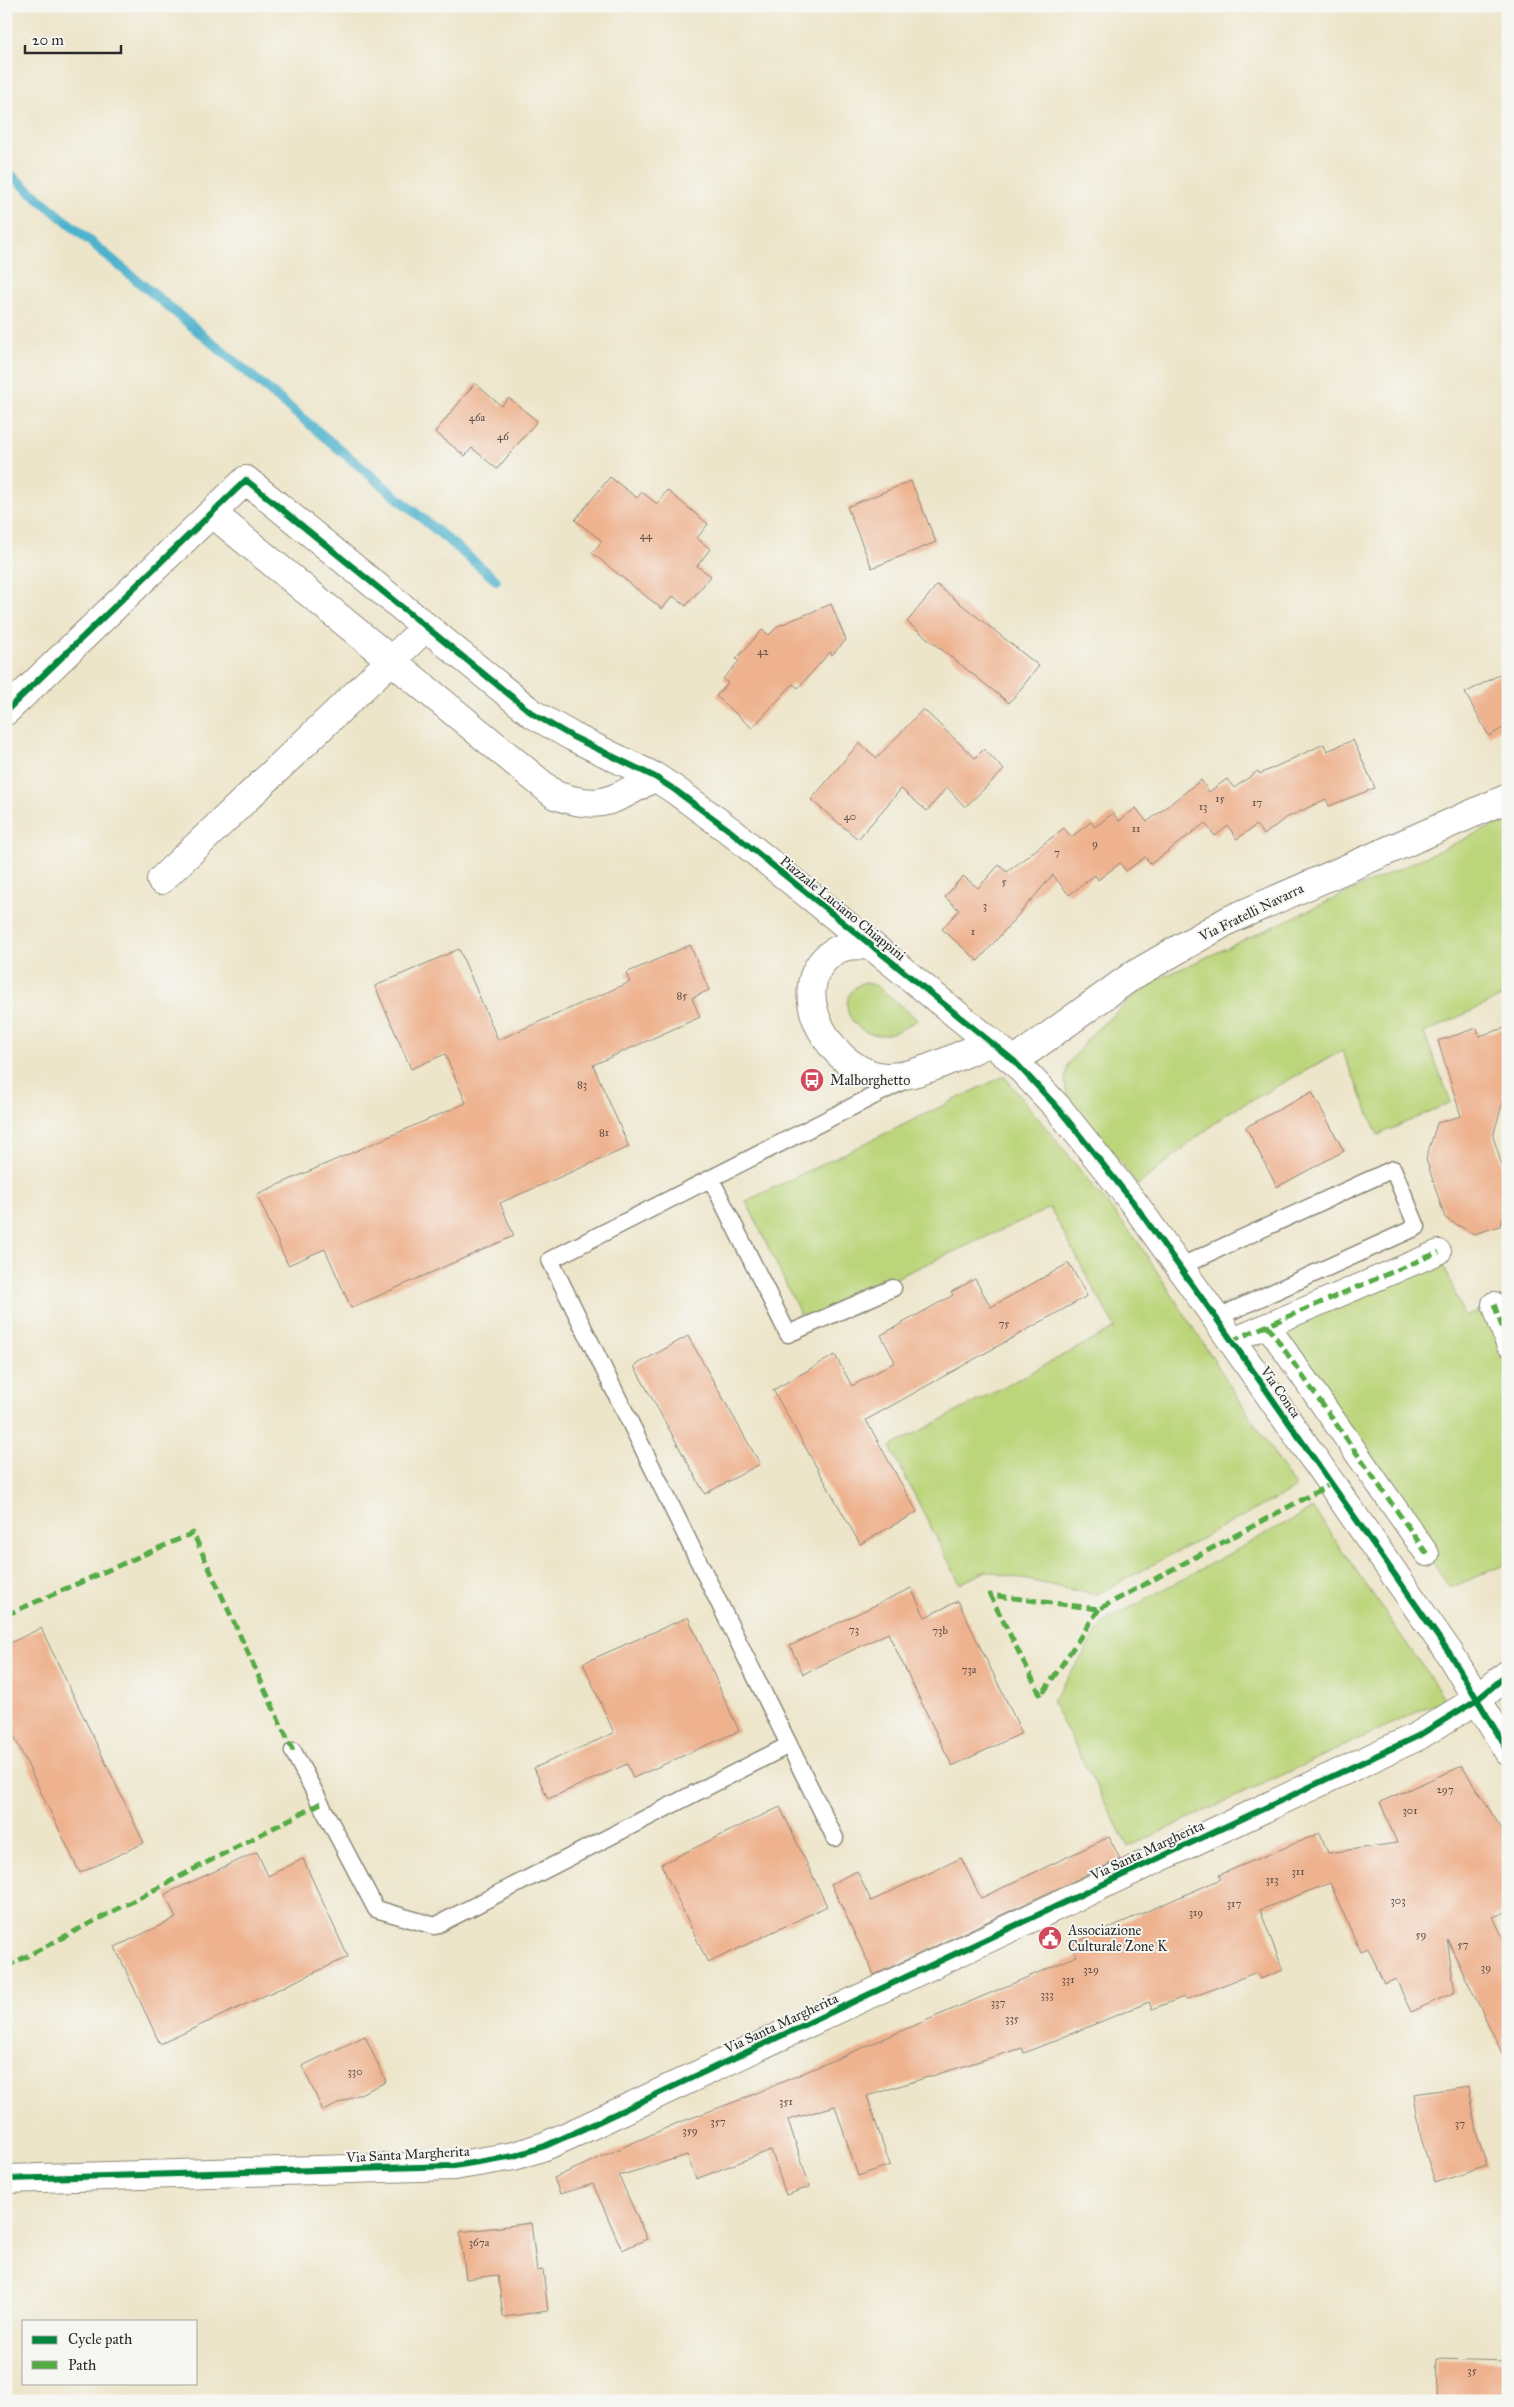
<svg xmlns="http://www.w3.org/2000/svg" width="1514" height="2407" font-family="'IM FELL Great Primer',serif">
	<rect width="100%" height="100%" fill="#f6f6f2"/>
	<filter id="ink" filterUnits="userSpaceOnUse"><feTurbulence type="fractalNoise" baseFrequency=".02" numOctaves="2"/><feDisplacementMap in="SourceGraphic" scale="10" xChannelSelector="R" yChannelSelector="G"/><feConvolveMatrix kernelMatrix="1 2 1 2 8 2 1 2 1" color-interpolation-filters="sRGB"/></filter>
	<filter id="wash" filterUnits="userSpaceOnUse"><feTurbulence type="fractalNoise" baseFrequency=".0096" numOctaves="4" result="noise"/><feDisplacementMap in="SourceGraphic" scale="20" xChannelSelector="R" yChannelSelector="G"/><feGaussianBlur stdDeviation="1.12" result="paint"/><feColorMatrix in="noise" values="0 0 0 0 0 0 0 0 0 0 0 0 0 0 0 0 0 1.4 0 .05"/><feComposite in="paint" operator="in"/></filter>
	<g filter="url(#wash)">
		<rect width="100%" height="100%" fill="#ede5c9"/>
		<!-- green -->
		<path fill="#bcd57a" stroke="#748052" d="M 1508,819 L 1508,994 L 1424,1033 L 1451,1102 L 1378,1135 L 1342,1051 L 1226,1114 L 1138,1185 L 1067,1094 L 1065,1081 L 1068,1064 L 1093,1033 L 1148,984 Z
			M 864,982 L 877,986 L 918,1020 C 907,1026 895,1034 882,1035 C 851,1036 831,997 864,982 Z
			M 1004,1076 L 1138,1242 L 1296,1488 L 1096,1595 L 986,1571 L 960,1584 L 890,1447 L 1115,1328 L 1050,1208 L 803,1320 L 746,1201 Z
			M 1439,1252 L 1464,1316 L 1494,1304 L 1508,1344 L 1508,1563 L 1450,1588 L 1267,1325 Z
			M 1313,1508 L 1445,1699 L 1128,1847 L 1052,1702 L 1104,1622 Z"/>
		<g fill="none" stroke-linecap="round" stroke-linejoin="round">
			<!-- stream -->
			<path stroke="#4eb2cc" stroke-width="10" d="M 6,171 L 496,580"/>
		</g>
		<g id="blocks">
			<!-- building -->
			<path fill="#eeb28f" d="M 475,383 L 501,406 L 509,398 L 537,421 L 497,469 L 472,448 L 465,456 L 435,432 Z
				M 610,477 L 637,498 L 642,492 L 657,504 L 667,490 L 708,524 L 697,538 L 710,549 L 697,566 L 711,576 L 686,606 L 673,596 L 662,609 L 592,553 L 602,541 L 575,520 Z
				M 911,481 L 936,542 L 872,568 L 847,507 Z
				M 937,585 L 1039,666 L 1009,703 L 907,622 Z
				M 831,604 L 846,640 L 832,655 L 830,652 L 798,688 L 793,684 L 752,728 L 716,696 L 728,683 L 723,679 L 739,661 L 736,659 L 762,630 L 769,635 L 778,626 Z
				M 1508,670 L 1508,725 L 1489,736 L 1465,693 Z
				M 923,709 L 975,758 L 984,749 L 1004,770 L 965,807 L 947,787 L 927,811 L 901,789 L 858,839 L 811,800 L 859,743 L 877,758 Z
				M 1353,740 L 1375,788 L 1329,806 L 1326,799 L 1284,819 L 1264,835 L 1256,825 L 1237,839 L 1228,826 L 1215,836 L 1205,823 L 1151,864 L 1145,857 L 1126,871 L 1120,863 L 1098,880 L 1095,875 L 1069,895 L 1053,875 L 978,961 L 942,929 L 959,910 L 945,897 L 963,876 L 978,888 L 999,865 L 1007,872 L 1064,828 L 1071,837 L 1091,822 L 1095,827 L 1113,813 L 1119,821 L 1136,808 L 1147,822 L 1201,780 L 1209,792 L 1227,779 L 1234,788 L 1258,771 L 1260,774 L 1324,744 L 1327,751 Z
				M 690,945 L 709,990 L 692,998 L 700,1017 L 593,1065 L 629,1147 L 500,1203 L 514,1236 L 351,1308 L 325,1249 L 288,1265 L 257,1194 L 466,1103 L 445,1054 L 411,1069 L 375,986 L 459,949 L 498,1040 L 630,982 L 626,973 Z
				M 1508,1027 L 1508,1101 L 1503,1102 L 1493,1136 L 1508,1185 L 1508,1203 L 1500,1226 L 1474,1234 L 1445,1218 L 1426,1159 L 1437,1123 L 1461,1116 L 1438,1041 L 1477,1028 L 1479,1036 Z
				M 1312,1092 L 1344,1151 L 1277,1187 L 1246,1127 Z
				M 1069,1263 L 1087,1296 L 866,1420 L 917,1512 L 860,1544 L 773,1390 L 835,1355 L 852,1386 L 895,1362 L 881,1335 L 953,1295 L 951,1292 L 975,1279 L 991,1307 Z
				M 688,1336 L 760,1464 L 705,1494 L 634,1366 Z
				M 911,1588 L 925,1617 L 958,1601 L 1022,1733 L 952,1766 L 888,1633 L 803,1674 L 790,1646 Z
				M 688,1617 L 739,1731 L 633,1778 L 627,1764 L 548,1799 L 534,1768 L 614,1733 L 583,1663 Z
				M 41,1628 L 144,1843 L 80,1873 L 6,1720 L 6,1645 Z
				M 1462,1766 L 1508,1839 L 1508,1911 L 1493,1917 L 1508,1948 L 1508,2065 L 1447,1939 L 1455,1992 L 1411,2012 L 1396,1979 L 1384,1984 L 1368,1948 L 1360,1951 L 1330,1883 L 1260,1910 L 1283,1970 L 1260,1979 L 1257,1972 L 1185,2000 L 1184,1997 L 1152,2009 L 1149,2002 L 1024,2053 L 1022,2048 L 867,2096 L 890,2165 L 858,2176 L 835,2106 L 788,2120 L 810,2187 L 786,2195 L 771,2150 L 696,2179 L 687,2155 L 619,2176 L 647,2239 L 622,2250 L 593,2184 L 560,2194 L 554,2178 L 675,2124 L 745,2098 L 1077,1956 L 1072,1944 L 1221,1879 L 1219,1875 L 1320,1833 L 1328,1853 L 1397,1843 L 1380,1802 Z
				M 780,1807 L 827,1906 L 708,1963 L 661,1864 Z
				M 1109,1837 L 1120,1859 L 874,1975 L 831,1884 L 857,1871 L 871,1901 L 961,1858 L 981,1898 Z
				M 257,1852 L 268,1876 L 303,1859 L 348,1957 L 160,2044 L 115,1947 L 176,1918 L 165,1894 Z
				M 365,2036 L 386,2082 L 323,2111 L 302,2066 Z
				M 1469,2086 L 1476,2131 L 1487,2166 L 1435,2183 L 1421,2138 L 1414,2094 Z
				M 531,2223 L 537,2271 L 543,2270 L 548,2311 L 503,2317 L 498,2275 L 466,2279 L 460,2232 Z
				M 1437,2359 L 1508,2361 L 1508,2401 L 1436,2401 Z"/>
		</g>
	</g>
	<g filter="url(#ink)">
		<use href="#blocks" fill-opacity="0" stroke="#8c887a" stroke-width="1"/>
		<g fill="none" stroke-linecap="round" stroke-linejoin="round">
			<!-- service casing -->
			<g stroke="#8c887a" stroke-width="19">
				<path id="service" d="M 711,1179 L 788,1334 L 893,1288
					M 1179,1267 L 1393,1169 L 1417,1227 L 1216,1318
					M 293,1751 L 376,1909 L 435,1926 L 789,1745
					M 835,1838 L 550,1260 L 903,1081"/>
			</g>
			<!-- pedestrian casing -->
			<g stroke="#8c887a" stroke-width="26">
				<path id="pedestrian" d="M 1494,1304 L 1508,1344
					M 1267,1325 L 1427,1554
					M 1231,1341 L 1439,1252"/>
			</g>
			<!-- minor casing -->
			<g stroke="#8c887a" stroke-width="30">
				<path id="minor" d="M 212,513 L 555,795 C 603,812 614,799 655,777
					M 6,711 L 246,480 L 533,714 L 573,737 L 655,777 L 675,790 L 729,830 L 1014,1061 L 1058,1108 L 1133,1202 L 1216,1318 L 1450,1654 L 1508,1751
					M 161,880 L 426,627
					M 870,946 C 853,944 841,945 828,956 C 784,994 836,1076 886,1077 C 919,1077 960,1055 991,1042
					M 1014,1061 L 1132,976 L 1229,920 L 1508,798
					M 6,2179 L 454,2166 L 514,2156 L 545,2146 L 583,2129 L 1418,1736 L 1478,1699 L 1508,1674"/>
			</g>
			<!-- service -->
			<use href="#service" stroke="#fff" stroke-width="16"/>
			<!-- pedestrian -->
			<use href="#pedestrian" stroke="#fff" stroke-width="24"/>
			<!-- minor -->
			<use href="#minor" stroke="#fff" stroke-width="28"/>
			<!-- quiet -->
			<path stroke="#54ab44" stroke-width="5" stroke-dasharray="10 5" stroke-linecap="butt" d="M 1494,1304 L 1508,1344
				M 1267,1325 L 1427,1554
				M 1231,1341 L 1439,1252
				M 1099,1609 L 1041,1696 L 990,1595 L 1099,1609 L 1331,1484
				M 6,1615 L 193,1533 L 293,1751
				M 6,1967 L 321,1803"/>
			<!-- cycleway casing -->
			<g stroke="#f6f6f2" stroke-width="9">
				<path id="cycleway" d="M 6,711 L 246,480 L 533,714 L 573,737 L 655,777 L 675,790 L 729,830 L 1014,1061 L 1058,1108 L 1133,1202 L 1216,1318 L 1450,1654 L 1508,1751
					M 6,2179 L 454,2166 L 514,2156 L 545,2146 L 583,2129 L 1418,1736 L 1478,1699 L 1508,1674"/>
			</g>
			<!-- cycleway -->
			<use href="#cycleway" stroke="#00873e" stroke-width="6"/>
		</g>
	</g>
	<!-- icons -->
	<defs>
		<g id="bus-disc" transform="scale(1.25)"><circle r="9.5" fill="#d1495b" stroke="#f6f6f2"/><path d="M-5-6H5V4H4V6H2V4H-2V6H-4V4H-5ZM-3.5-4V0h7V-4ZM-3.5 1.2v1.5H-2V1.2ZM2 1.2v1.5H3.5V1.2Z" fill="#fff"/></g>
		<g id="civic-disc" transform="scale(1.25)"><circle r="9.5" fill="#d1495b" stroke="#f6f6f2"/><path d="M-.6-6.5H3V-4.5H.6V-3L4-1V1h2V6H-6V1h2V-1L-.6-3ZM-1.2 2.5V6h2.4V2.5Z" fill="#fff"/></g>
	</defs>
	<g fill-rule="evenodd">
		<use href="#bus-disc" x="812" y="1080"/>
		<use href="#civic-disc" x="1050" y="1938"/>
	</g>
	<g text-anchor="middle" stroke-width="4" stroke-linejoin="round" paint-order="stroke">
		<!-- number labels -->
		<g font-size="11" fill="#5c4d44">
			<text x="477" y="421">46a</text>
			<text x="503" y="440">46</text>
			<text x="646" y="539">44</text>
			<text x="763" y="655">42</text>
			<text x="1220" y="802">15</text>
			<text x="1257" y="806">17</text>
			<text x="1203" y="810">13</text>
			<text x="850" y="820">40</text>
			<text x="1136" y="832">11</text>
			<text x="1095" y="847">9</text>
			<text x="1057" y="856">7</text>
			<text x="1004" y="885">5</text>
			<text x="985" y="909">3</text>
			<text x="973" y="935">1</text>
			<text x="682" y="999">85</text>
			<text x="582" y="1088">83</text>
			<text x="604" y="1136">81</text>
			<text x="1004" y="1327">75</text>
			<text x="854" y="1633">73</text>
			<text x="940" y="1634">73b</text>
			<text x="969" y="1673">73a</text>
			<text x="1445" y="1793">297</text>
			<text x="1410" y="1814">301</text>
			<text x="1298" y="1875">311</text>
			<text x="1272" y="1883">313</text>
			<text x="1398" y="1904">303</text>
			<text x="1234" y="1907">317</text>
			<text x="1196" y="1916">319</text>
			<text x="1421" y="1938">59</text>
			<text x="1463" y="1948">57</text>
			<text x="1486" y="1971">39</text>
			<text x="1091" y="1973">329</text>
			<text x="1068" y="1983">331</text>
			<text x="1047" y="1998">333</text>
			<text x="998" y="2006">337</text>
			<text x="1012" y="2022">335</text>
			<text x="355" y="2075">330</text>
			<text x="786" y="2105">351</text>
			<text x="718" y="2125">357</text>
			<text x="1460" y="2127">37</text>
			<text x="690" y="2134">359</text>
			<text x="479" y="2246">367a</text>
			<text x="1472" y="2374">35</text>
		</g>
		<!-- street labels -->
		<g font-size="14" fill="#2b2b2b" stroke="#f6f6f2">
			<text transform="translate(843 908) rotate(39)" y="5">Piazzale Luciano Chiappini</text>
			<text transform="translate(1251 912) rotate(-26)" y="5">Via Fratelli Navarra</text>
			<text transform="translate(1281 1392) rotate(55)" y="5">Via Conca</text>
			<text transform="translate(1147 1850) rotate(-25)" y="5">Via Santa Margherita</text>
			<text transform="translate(781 2023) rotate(-25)" y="5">Via Santa Margherita</text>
			<text transform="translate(408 2154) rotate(-3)" y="5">Via Santa Margherita</text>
		</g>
		<!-- poi labels -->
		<g font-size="14" fill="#2b2b2b" stroke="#f6f6f2" text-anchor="start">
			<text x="830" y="1085">Malborghetto</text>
			<text x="1068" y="1935">Associazione<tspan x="1068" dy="16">Culturale Zone K</tspan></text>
		</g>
	</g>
	<!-- margin -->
	<rect width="1514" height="2407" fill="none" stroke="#f6f6f2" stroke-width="25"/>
	<!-- legend -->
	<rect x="22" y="2320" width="175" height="65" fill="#f6f6f2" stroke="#a5a5a2"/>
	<rect x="32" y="2336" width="25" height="8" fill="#00873e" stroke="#a5a5a2"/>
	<text x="68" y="2344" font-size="15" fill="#2b2b2b">Cycle path</text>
	<rect x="32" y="2361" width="25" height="8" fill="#54ab44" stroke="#a5a5a2"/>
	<text x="68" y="2370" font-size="15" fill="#2b2b2b">Path</text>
	<!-- scale -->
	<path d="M25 45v8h96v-8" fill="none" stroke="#2b2b2b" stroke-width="2.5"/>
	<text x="32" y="45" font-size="15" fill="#2b2b2b" stroke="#f6f6f2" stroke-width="4" paint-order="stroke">20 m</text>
</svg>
